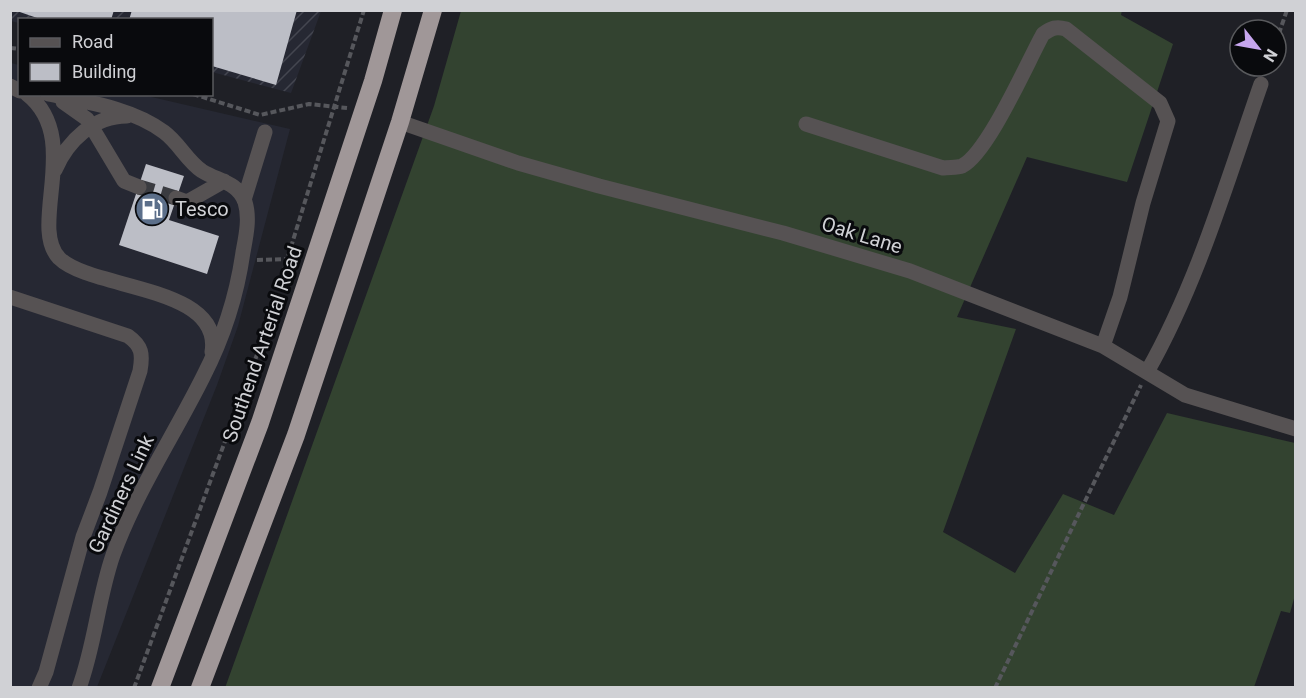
<svg xmlns="http://www.w3.org/2000/svg" width="1306" height="698" font-family="Roboto,sans-serif">
	<defs>
		<pattern id="industrial-furrows" width="10" height="10" patternUnits="userSpaceOnUse" patternTransform="scale(1.5)"><rect width="10" height="10" fill="#262833"/><path d="M-1 1l2-2M0 10L10 0M9 11l2-2" fill="none" stroke="#444650"/></pattern>
	</defs>
	<rect width="100%" height="100%" fill="#1f2026"/>
	<!-- built -->
	<path fill="#262833" d="M 11,63 L 19,65 L 20,94 L 143,95 L 290,129 L 238,326 L 217,385 L 97,687 L 11,688 Z"/>
	<!-- industrial -->
	<path fill="url(#industrial-furrows)" d="M 10,11 L 321,11 L 291,93 L 212,72 L 212,20 L 20,20 L 19,23 L 11,21 Z"/>
	<!-- grass -->
	<path fill="#334330" d="M 1122,10 L 1121,15 L 1173,44 L 1127,182 L 1027,157 L 957,317 L 1016,329 L 943,532 L 1015,573 L 1063,494 L 1114,515 L 1167,413 L 1295,443 L 1295,595 L 1290,613 L 1281,611 L 1254,687 L 225,688 L 434,106 L 461,11 Z"/>
	<!-- building -->
	<path fill="#bcbec6" d="M 14,10 L 114,10 L 111,20 L 43,20 Z
		M 132,10 L 297,10 L 276,85 L 212,66 L 212,20 L 129,20 Z
		M 146,164 L 184,176 L 169,220 L 219,236 L 207,274 L 119,245 Z"/>
	<g fill="none" stroke-linecap="round" stroke-linejoin="round">
		<!-- minor-tunnel -->
		<path stroke="#3a3b40" stroke-width="15" stroke-dasharray="15 8" stroke-linecap="butt" d="M 139,187 L 176,198"/>
		<!-- path -->
		<path stroke="#56575c" stroke-width="4" stroke-dasharray="6 3" stroke-linecap="butt" d="M 1276,42 L 1287,10
			M 10,48 L 20,49
			M 193,94 L 260,115 L 309,104 L 347,108
			M 257,260 L 288,259
			M 134,688 L 262,341 L 364,10
			M 995,688 L 1141,385"/>
		<!-- minor -->
		<path stroke="#565253" stroke-width="15" d="M 10,86 L 20,91
			M 27,94 C 83,138 28,225 59,258 C 91,290 223,285 212,352
			M 48,94 C 87,102 132,108 164,132 C 179,143 187,161 202,171 C 218,181 238,182 245,202 C 250,218 246,236 243,252 C 237,295 223,338 203,377 C 173,437 136,492 113,555 C 98,598 95,645 79,688
			M 63,102 L 87,119 L 124,181 L 139,187
			M 400,122 L 518,163 L 599,186 L 783,233 L 910,271 L 1103,346 L 1185,395 L 1296,429
			M 806,124 L 943,168 C 949,167 957,168 962,166 C 988,153 1027,63 1043,34 C 1052,28 1056,26 1066,29 L 1160,103 L 1168,121 L 1143,203 L 1120,297 L 1103,346
			M 55,170 C 68,140 94,116 127,116
			M 176,198 L 187,202 L 224,181
			M 244,200 L 265,132
			M 10,297 L 128,336 C 142,346 143,354 140,371 L 100,492 L 83,537 L 46,672 L 39,688
			M 1147,372 C 1198,282 1227,181 1261,84"/>
		<!-- highway -->
		<path stroke="#a09798" stroke-width="18" d="M 160,688 L 260,423 L 373,81 L 393,10
			M 200,688 L 296,435 L 400,122 L 433,10"/>
	</g>
	<!-- icons -->
	<defs>
		<g id="fuel-disc" transform="scale(1.725)"><circle r="9.5" fill="#5c6f8a" stroke="#090a0d"/><path d="M-5.5-6h7V0h2V4h1.3V-2.5L3-4.5l.8-.8L6-3V5H2.5V1h-1V6h-7ZM-4.2-4.7v3.2H.2V-4.7Z" fill="#fff"/></g>
	</defs>
	<g fill-rule="evenodd">
		<use href="#fuel-disc" x="152" y="209"/>
	</g>
	<g text-anchor="middle" stroke-width="6" stroke-linejoin="round" paint-order="stroke">
		<!-- poi labels -->
		<g font-size="20" fill="#d0d1d5" stroke="#090a0d" text-anchor="start">
			<text x="175" y="216">Tesco</text>
		</g>
		<!-- street labels -->
		<g font-size="20" fill="#d0d1d5" stroke="#090a0d">
			<text transform="translate(862 235) rotate(17)" y="7">Oak Lane</text>
			<text transform="translate(262 344) rotate(-71)" y="7">Southend Arterial Road</text>
			<text transform="translate(121 494) rotate(-65)" y="7">Gardiners Link</text>
		</g>
	</g>
	<!-- border -->
	<rect width="1306" height="698" fill="none" stroke="#d0d1d5" stroke-width="24"/>
	<!-- legend -->
	<rect x="18" y="18" width="195" height="78" fill="#090a0d" stroke="#595a5d" stroke-width="1.5"/>
	<rect x="30" y="38" width="30" height="9" fill="#565253" stroke="#595a5d" stroke-width="1.5"/>
	<text x="72" y="48" font-size="18" fill="#d0d1d5">Road</text>
	<rect x="30" y="63" width="30" height="18" fill="#bcbec6" stroke="#595a5d" stroke-width="1.5"/>
	<text x="72" y="78" font-size="18" fill="#d0d1d5">Building</text>
	<!-- north arrow -->
	<g transform="translate(1258 48) rotate(121)"><circle r="28" fill="#090a0d" stroke="#595a5d" stroke-width="1.5"/>
	<path d="M0-4.5L10 22L0 15L-10 22Z" fill="#c7a6ef"/>
	<text y="-9" font-size="16" font-weight="bold" text-anchor="middle" fill="#d0d1d5">N</text>
	</g>
</svg>
